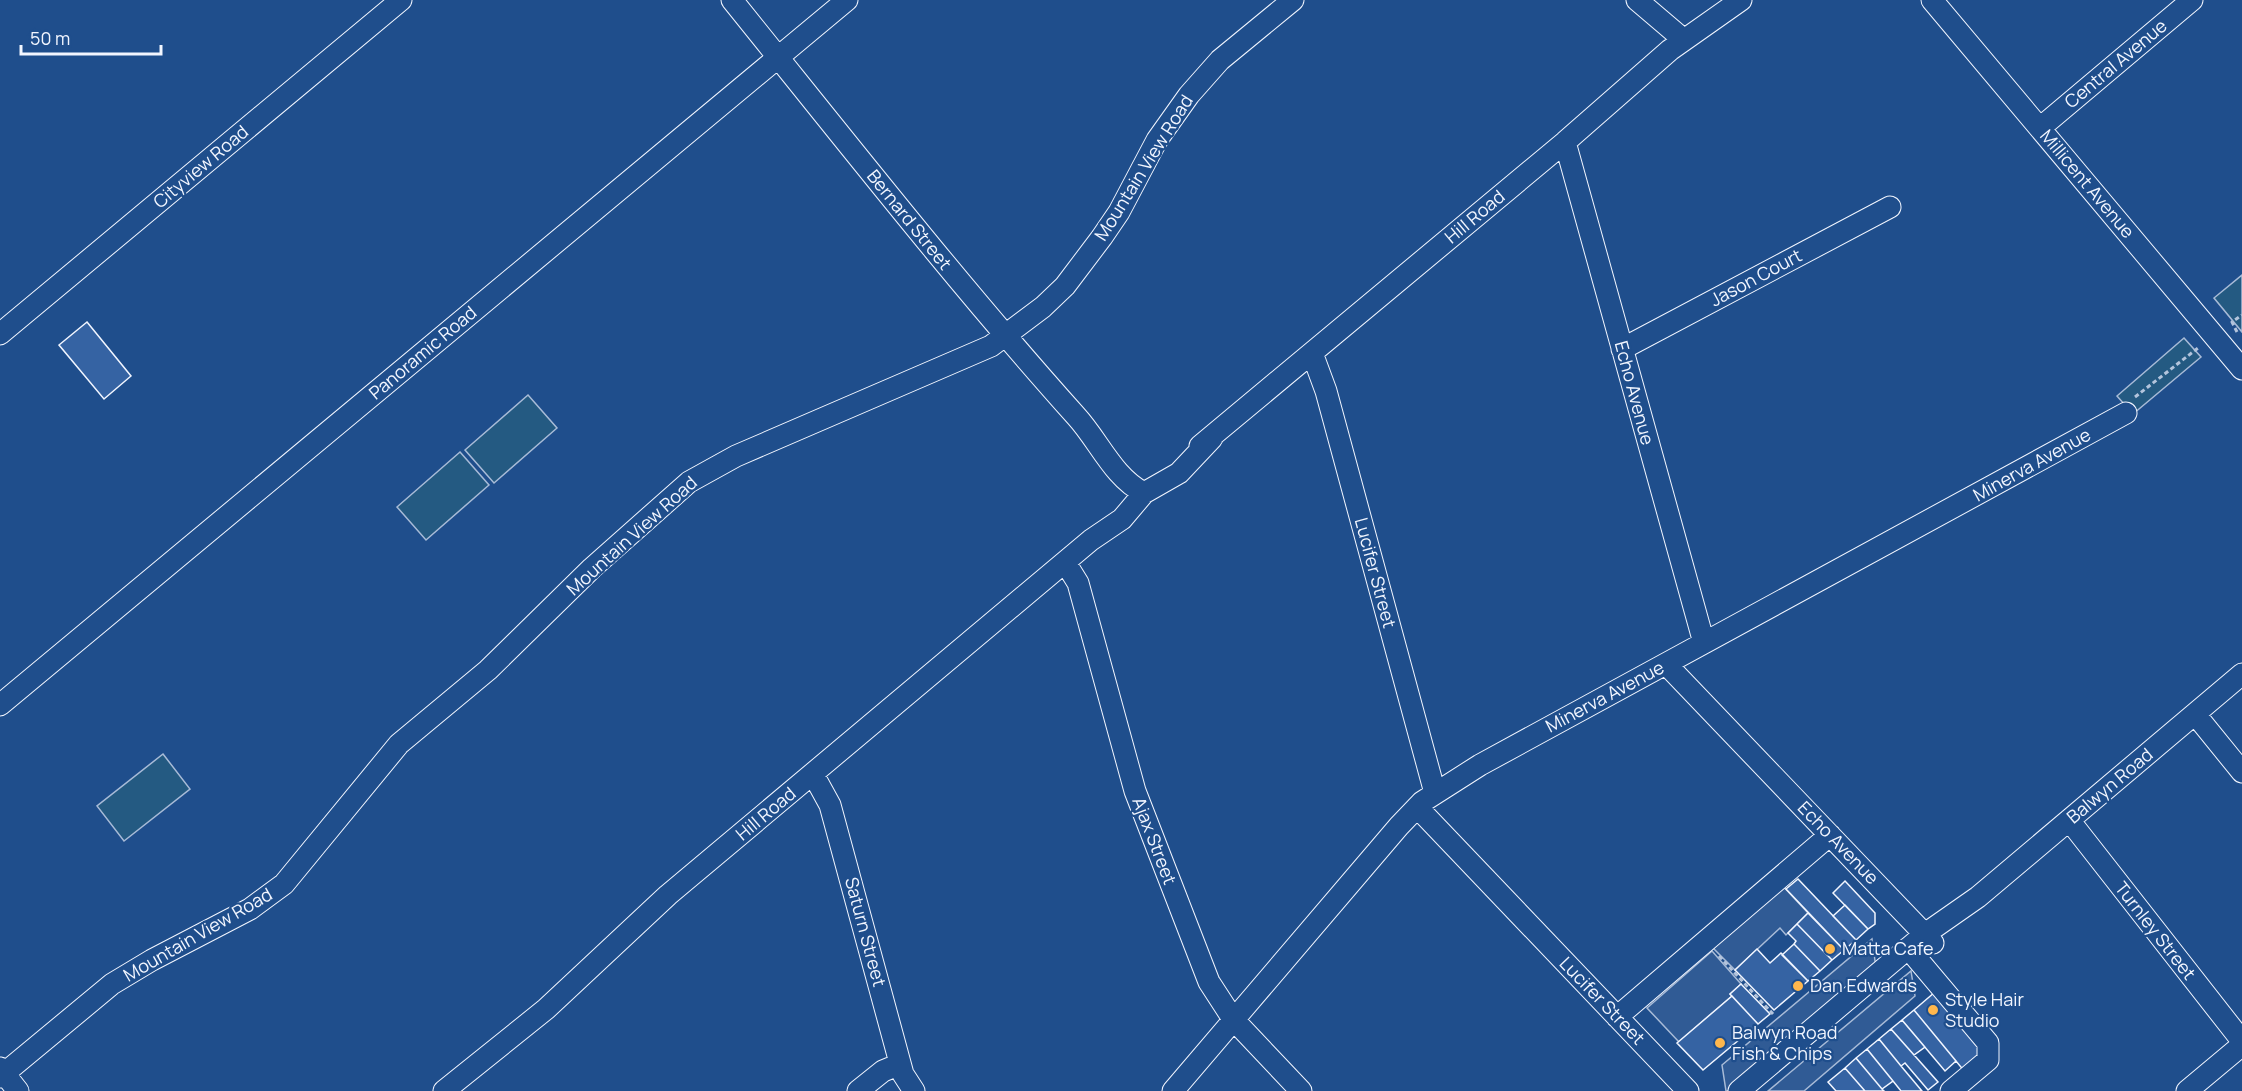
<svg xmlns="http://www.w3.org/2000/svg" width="2242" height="1091" font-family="Manrope,sans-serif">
	<rect width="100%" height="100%" fill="#1f4e8c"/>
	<!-- green -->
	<path fill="#245a82" stroke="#a8bbd7" stroke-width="1.5" d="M 2242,275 L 2242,332 L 2214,298 Z
		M 2184,338 L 2201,357 L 2133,414 L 2117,396 Z
		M 528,395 L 557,428 L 494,483 L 465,450 Z
		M 460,452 L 489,485 L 426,540 L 397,507 Z
		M 163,754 L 190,789 L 124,841 L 97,806 Z"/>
	<!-- parking -->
	<path fill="#305b95" stroke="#a8bbd7" stroke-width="1.5" d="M 1781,884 L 1808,913 L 1786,935 L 1780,928 L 1735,970 L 1710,945 Z
		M 1872,939 L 1876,968 L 1731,1091 L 1726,1091 L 1722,1065 Z
		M 1712,951 L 1741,984 L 1730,994 L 1732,996 L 1679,1042 L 1647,1008 Z
		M 1911,971 L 1915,996 L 1804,1091 L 1768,1091 Z"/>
	<!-- building -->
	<path fill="#3563a3" stroke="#f2f6ff" stroke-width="1.5" d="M 87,322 L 131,376 L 104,399 L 59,345 Z
		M 1798,879 L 1856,940 L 1844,950 L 1786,889 Z
		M 1845,881 L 1875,913 L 1875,924 L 1868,929 L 1833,893 Z
		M 1845,905 L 1868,929 L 1856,940 L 1833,916 Z
		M 1808,913 L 1844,950 L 1832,960 L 1797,924 Z
		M 1797,924 L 1832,960 L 1820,971 L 1794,944 L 1796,941 L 1788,933 Z
		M 1794,944 L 1820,971 L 1808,981 L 1782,955 Z
		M 1757,949 L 1770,963 L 1781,953 L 1808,981 L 1774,1010 L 1735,970 Z
		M 1741,984 L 1770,1014 L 1758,1024 L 1730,994 Z
		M 1935,992 L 1980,1046 L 1980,1059 L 1965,1072 L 1914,1010 Z
		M 1732,996 L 1758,1024 L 1703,1070 L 1677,1043 Z
		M 1914,1010 L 1956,1061 L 1945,1071 L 1902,1020 Z
		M 1902,1020 L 1925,1047 L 1914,1055 L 1891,1029 Z
		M 1891,1029 L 1938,1082 L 1928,1090 L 1905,1063 L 1901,1066 L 1879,1039 Z
		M 1879,1039 L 1901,1066 L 1922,1091 L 1901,1091 L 1893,1081 L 1867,1049 Z
		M 1867,1049 L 1893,1081 L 1882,1089 L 1856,1058 Z
		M 1856,1058 L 1882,1089 L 1884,1091 L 1865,1091 L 1845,1068 Z
		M 1845,1068 L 1865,1091 L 1836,1091 L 1828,1082 Z"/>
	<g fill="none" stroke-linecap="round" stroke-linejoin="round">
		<!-- minor casing -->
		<g stroke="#f2f6ff" stroke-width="23">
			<path id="minor" d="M 732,0 C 845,140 956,282 1076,416 C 1099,441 1113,477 1144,493
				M 1637,0 L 1684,40
				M 1932,0 L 2242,369
				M 2040,128 L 2192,0
				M 1565,142 L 1704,643
				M 0,334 L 401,0
				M 1622,349 L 1890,207
				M 1312,353 L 1326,391 L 1435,793
				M 1200,446 L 1565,142 L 1670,50 L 1741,0
				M 1065,562 L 1078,583 L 1135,791 L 1209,982 L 1233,1019 L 1301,1091
				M 1666,664 L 1933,943
				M 0,705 L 847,0
				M 2195,714 L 2242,772
				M 813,774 L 830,805 L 903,1074 L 914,1091
				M 1417,807 L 1688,1091
				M 2069,820 L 2242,1041
				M 1908,948 L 1988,1043 L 1988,1060 L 1951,1091
				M 1617,1017 L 1830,835
				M 0,1068 L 18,1091
				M 0,1077 L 112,984 L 152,960 L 250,909 L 284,884 L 399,744 L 488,670 L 592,568 L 689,482 L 736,456 L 991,346 L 1043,307 L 1065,286 L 1102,237 L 1119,212 L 1157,140 L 1189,95 L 1220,60 L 1293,0
				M 444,1091 L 546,1009 L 668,895 L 1091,540 L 1122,519 L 1144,493 L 1179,473 L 1212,438
				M 858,1091 L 883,1071 L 900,1064
				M 1173,1091 L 1399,826 L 1422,802 L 1480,765 L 2126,413
				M 1739,1091 L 1925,934 L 1978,897 L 2242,674
				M 2187,1091 L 2242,1045"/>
		</g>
		<!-- path -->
		<path stroke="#b3c4dc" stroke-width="3" stroke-dasharray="4.5 3" stroke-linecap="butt" d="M 2237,332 L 2232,322 L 2242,315
			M 2135,397 L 2198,348
			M 1719,956 L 1773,1014"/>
		<!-- minor -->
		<use href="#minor" stroke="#1f4e8c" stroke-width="21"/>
	</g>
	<!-- markers -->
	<g fill="#ffb74d" stroke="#1f4e8c" stroke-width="2">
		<circle cx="1830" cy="949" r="6"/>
		<circle cx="1798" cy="986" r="6"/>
		<circle cx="1933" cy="1010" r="6"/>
		<circle cx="1720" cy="1043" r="6"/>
	</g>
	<g text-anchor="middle" stroke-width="4.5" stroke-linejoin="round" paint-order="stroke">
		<!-- street labels -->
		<g font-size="18" fill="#f2f6ff" stroke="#1f4e8c">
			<text transform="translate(2116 64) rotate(-40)" y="6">Central Avenue</text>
			<text transform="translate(201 167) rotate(-40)" y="6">Cityview Road</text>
			<text transform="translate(1144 168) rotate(-58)" y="6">Mountain View Road</text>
			<text transform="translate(2087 184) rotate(50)" y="6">Millicent Avenue</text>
			<text transform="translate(1475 217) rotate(-40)" y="6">Hill Road</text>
			<text transform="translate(909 220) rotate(51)" y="6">Bernard Street</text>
			<text transform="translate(1756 278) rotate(-28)" y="6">Jason Court</text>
			<text transform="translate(423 353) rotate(-40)" y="6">Panoramic Road</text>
			<text transform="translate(1634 393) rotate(75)" y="6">Echo Avenue</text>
			<text transform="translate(2032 465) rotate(-29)" y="6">Minerva Avenue</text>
			<text transform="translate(632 536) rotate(-42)" y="6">Mountain View Road</text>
			<text transform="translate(1375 573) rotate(75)" y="6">Lucifer Street</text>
			<text transform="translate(1605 697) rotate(-28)" y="6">Minerva Avenue</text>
			<text transform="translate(2110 786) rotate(-40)" y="6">Balwyn Road</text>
			<text transform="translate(766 814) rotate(-40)" y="6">Hill Road</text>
			<text transform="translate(1154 841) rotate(69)" y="6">Ajax Street</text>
			<text transform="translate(1838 843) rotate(46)" y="6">Echo Avenue</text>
			<text transform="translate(2155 931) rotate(52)" y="6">Turnley Street</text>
			<text transform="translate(865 932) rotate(75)" y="6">Saturn Street</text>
			<text transform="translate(198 935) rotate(-30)" y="6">Mountain View Road</text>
			<text transform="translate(1602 1001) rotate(46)" y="6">Lucifer Street</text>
		</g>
		<!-- poi labels -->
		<g font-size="18" fill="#f2f6ff" stroke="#1f4e8c" text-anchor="start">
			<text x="1842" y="955">Matta Cafe</text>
			<text x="1810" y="992">Dan Edwards</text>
			<text x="1945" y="1006">Style Hair<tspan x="1945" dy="21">Studio</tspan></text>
			<text x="1732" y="1039">Balwyn Road<tspan x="1732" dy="21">Fish &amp; Chips</tspan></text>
		</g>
	</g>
	<!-- scale -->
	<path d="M21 45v9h140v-9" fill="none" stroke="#f2f6ff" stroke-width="3"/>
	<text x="30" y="45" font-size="18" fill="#f2f6ff" stroke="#1f4e8c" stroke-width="4.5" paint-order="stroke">50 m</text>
</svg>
